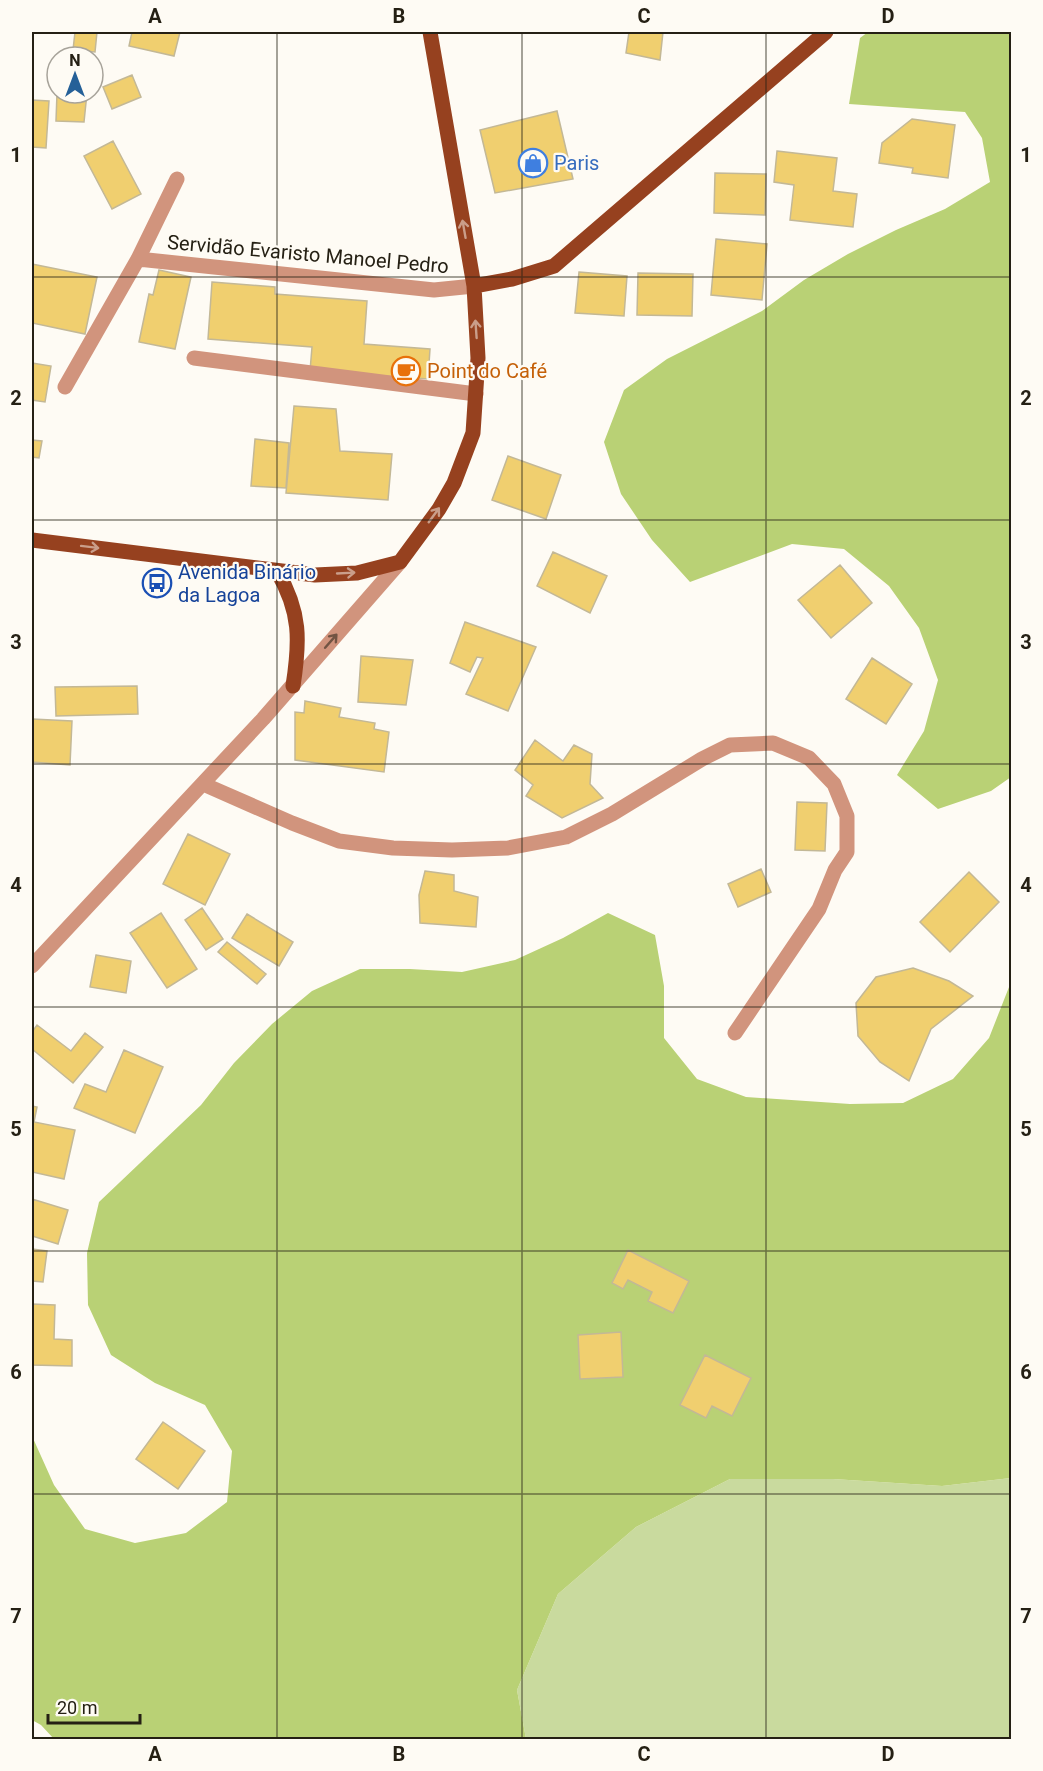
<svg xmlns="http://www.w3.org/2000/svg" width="1043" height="1771" font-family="Roboto,sans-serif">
	<rect width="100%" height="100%" fill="#fefbf4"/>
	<!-- green -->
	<path fill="#c9da9e" d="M 1011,1478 L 1011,1739 L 526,1739 L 517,1690 L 558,1594 L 636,1527 L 730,1479 L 833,1479 L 942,1486 Z"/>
	<!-- forest -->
	<path fill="#b9d175" d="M 868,32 L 1011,32 L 1011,777 L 991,791 L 938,809 L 897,775 L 924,731 L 938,680 L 919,628 L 889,586 L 844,549 L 792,544 L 690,582 L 652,540 L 621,494 L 604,442 L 624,390 L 667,359 L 762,311 L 804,280 L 848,254 L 896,230 L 945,209 L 990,182 L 982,138 L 965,112 L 849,104 L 860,38 Z
		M 608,913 L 655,935 L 664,986 L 664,1038 L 697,1079 L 746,1097 L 850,1104 L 903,1103 L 953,1079 L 989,1038 L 1011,982 L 1011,1478 L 942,1486 L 833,1479 L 730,1479 L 636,1527 L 558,1594 L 517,1690 L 526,1739 L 54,1739 L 41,1725 L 32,1720 L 32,1436 L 54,1485 L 85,1529 L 135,1543 L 186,1533 L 227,1502 L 232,1451 L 205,1405 L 155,1383 L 111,1355 L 88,1305 L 87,1253 L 99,1202 L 201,1105 L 234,1063 L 272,1024 L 312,991 L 360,969 L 410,969 L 462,972 L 515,960 L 563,938 Z"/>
	<!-- building -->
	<path fill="#f0cf6f" stroke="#c3b896" stroke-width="1.5" d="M 75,32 L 97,32 L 95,52 L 73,50 Z
		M 132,32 L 180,32 L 174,56 L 129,46 Z
		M 629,32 L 663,32 L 660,60 L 626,53 Z
		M 132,75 L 141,97 L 112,109 L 103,87 Z
		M 57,93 L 87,93 L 84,122 L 56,121 Z
		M 32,100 L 49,101 L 46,148 L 32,147 Z
		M 557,111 L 573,179 L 495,193 L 480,130 Z
		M 912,119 L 955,125 L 948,178 L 912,173 L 913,168 L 879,163 L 882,143 Z
		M 113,141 L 141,194 L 112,209 L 84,156 Z
		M 777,151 L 837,158 L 833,191 L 857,194 L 853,227 L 790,220 L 794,185 L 774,182 Z
		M 715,173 L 766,174 L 765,215 L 714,213 Z
		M 716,239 L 767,244 L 762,300 L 711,295 Z
		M 32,264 L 97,277 L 85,334 L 32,323 Z
		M 159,270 L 191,277 L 175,349 L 139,342 L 149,294 L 153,295 Z
		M 579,272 L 627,276 L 624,316 L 575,313 Z
		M 638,273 L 693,274 L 692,316 L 637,315 Z
		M 212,282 L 275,287 L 275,294 L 367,301 L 364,344 L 430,349 L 428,379 L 310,371 L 312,347 L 208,339 Z
		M 32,363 L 51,366 L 45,402 L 32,400 Z
		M 294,406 L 336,409 L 340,451 L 392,454 L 388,500 L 286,493 Z
		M 255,439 L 289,443 L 286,488 L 251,486 Z
		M 32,440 L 42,441 L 39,458 L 32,457 Z
		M 508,456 L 561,475 L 546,519 L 492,500 Z
		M 553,552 L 607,576 L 590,613 L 537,586 Z
		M 840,565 L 872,603 L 831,638 L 798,600 Z
		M 465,622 L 536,647 L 508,711 L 466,694 L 483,658 L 477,657 L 470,672 L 450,663 Z
		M 361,656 L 413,660 L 406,705 L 358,702 Z
		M 872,658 L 912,684 L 886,724 L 846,699 Z
		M 137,686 L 138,714 L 56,716 L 55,687 Z
		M 305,701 L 341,708 L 339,717 L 375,723 L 374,729 L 389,732 L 384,772 L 295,760 L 295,712 L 304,713 Z
		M 32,719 L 72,721 L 70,765 L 32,762 Z
		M 535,740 L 563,761 L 574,745 L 592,754 L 590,784 L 603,798 L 562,818 L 526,796 L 533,785 L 515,770 Z
		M 797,802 L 827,803 L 825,851 L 795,850 Z
		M 188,834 L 230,854 L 205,905 L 163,884 Z
		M 761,869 L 771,892 L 738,907 L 728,884 Z
		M 425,871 L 454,875 L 454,891 L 478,897 L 476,927 L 420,923 L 419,895 Z
		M 969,872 L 999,902 L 950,952 L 920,922 Z
		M 202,908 L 223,939 L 206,950 L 185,920 Z
		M 161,913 L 197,969 L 167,988 L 130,933 Z
		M 247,914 L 293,942 L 279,966 L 232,938 Z
		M 227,942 L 266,974 L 257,984 L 218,952 Z
		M 96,955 L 131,961 L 126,993 L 90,987 Z
		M 913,968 L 949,981 L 973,996 L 931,1029 L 909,1081 L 880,1062 L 858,1036 L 856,1003 L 876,977 Z
		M 37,1025 L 71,1051 L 85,1033 L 103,1047 L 73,1083 L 32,1049 L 32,1032 Z
		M 124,1050 L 163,1067 L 135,1133 L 74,1108 L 85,1084 L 106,1092 Z
		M 32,1106 L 37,1107 L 34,1122 L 75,1130 L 64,1179 L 32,1172 Z
		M 32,1199 L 68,1210 L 58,1244 L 32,1236 Z
		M 32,1249 L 47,1251 L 43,1282 L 32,1281 Z
		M 628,1250 L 689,1281 L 673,1313 L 648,1301 L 652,1292 L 628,1280 L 623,1289 L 612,1283 Z
		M 32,1304 L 55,1305 L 54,1339 L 72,1340 L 72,1366 L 32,1365 Z
		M 621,1332 L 623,1377 L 580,1379 L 578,1335 Z
		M 705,1355 L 751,1378 L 732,1416 L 712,1406 L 706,1418 L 680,1405 Z
		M 163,1422 L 205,1451 L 178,1489 L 136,1459 Z"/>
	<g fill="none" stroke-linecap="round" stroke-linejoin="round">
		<!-- minor -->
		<path stroke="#d1947d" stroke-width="15" d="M 138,259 L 434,290 L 474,286
			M 194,358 L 476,394
			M 65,387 L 138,259 L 177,179
			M 203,784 L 292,823 L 339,841 L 393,848 L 452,850 L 508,848 L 566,837 L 612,814 L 702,759 L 730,745 L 773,743 L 809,758 L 834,784 L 847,816 L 847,852 L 835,870 L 819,909 L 735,1033
			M 32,966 L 263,719 L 400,562"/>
		<!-- major -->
		<path stroke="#96411f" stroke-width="15" d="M 474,286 L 512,279 L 554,266 L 826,32
			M 32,540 L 315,575 L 357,573 L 400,562 L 439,509 L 454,483 L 473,433 L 478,358 L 474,286 L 430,32
			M 277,571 C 301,612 300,641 293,686"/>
	</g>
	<!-- one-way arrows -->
	<defs><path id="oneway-shaft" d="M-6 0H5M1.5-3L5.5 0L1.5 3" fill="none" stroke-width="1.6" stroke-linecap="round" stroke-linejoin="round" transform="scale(1.5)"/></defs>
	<g stroke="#ca9e8a">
		<use href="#oneway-shaft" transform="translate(464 229) rotate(-100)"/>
		<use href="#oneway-shaft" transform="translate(476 329) rotate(-94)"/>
		<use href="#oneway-shaft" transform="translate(434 515) rotate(-54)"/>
		<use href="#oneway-shaft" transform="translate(90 547) rotate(7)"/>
		<use href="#oneway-shaft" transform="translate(346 573) rotate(-3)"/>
	</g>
	<use stroke="#725443" href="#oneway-shaft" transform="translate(331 641) rotate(-49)"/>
	<!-- grid -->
	<path fill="none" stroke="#252014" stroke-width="1.5" stroke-opacity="0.55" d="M 277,32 L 277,1740M 522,32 L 522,1740M 766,32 L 766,1740M 32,277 L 1012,277M 32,520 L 1012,520M 32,764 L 1012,764M 32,1007 L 1012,1007M 32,1251 L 1012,1251M 32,1494 L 1012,1494"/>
	<!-- icons -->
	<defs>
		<g id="shop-ring" transform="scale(1.5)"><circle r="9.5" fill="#fefbf4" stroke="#3f7fe0" stroke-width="1.5"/><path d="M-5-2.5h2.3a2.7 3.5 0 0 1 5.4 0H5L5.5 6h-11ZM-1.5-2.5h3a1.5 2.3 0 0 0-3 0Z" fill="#3f7fe0"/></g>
		<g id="cafe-ring" transform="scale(1.5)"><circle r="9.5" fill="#fefbf4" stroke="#e8710a" stroke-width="1.5"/><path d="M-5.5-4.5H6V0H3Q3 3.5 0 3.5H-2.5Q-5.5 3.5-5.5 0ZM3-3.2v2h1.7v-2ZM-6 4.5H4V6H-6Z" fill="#e8710a"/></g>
		<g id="bus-ring" transform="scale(1.5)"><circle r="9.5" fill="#fefbf4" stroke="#1a4fb4" stroke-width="1.5"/><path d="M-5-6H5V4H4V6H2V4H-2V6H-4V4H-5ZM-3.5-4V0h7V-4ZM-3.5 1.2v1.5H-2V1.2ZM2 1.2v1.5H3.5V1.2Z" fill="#1a4fb4"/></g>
	</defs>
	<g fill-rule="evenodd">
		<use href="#shop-ring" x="533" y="163"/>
		<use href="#cafe-ring" x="406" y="371"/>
		<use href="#bus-ring" x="157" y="583"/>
	</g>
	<g text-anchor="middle" stroke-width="4.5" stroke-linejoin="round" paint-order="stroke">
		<!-- shop labels -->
		<g font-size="20" fill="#366cbe" stroke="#fefbf4" text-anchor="start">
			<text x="554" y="170">Paris</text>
		</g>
		<!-- street labels -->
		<g font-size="20" fill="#252014" stroke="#fefbf4">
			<text transform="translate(308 254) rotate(5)" y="7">Servidão Evaristo Manoel Pedro</text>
		</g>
		<!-- food labels -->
		<g font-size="20" fill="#c56008" stroke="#fefbf4" text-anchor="start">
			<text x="427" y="378">Point do Café</text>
		</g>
		<!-- transit labels -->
		<g font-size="20" fill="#164399" stroke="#fefbf4" text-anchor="start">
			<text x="178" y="579">Avenida Binário<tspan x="178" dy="23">da Lagoa</tspan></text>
		</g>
	</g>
	<!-- border -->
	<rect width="1043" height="1771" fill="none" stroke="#fefbf4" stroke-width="66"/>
	<!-- north arrow -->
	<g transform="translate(75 75)"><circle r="28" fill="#fefbf4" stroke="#a7a39a" stroke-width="1.5"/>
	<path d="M0-4.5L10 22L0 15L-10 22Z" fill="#256098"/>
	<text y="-9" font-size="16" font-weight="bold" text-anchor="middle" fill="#252014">N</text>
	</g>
	<!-- scale -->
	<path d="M48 1714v9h92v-9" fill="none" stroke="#252014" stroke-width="3"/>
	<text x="57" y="1714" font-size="18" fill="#252014" stroke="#fefbf4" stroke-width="4.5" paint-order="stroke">20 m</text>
	<rect x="33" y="33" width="977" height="1705" fill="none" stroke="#252014" stroke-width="2"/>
	<g font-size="20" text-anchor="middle" font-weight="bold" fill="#252014">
		<text x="155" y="23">A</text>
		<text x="399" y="23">B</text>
		<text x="644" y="23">C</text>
		<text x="888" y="23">D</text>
		<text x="16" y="162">1</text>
		<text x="1026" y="162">1</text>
		<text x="16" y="405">2</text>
		<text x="1026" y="405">2</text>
		<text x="16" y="649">3</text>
		<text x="1026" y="649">3</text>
		<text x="16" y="892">4</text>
		<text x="1026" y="892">4</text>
		<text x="16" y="1136">5</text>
		<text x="1026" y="1136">5</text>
		<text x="16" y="1379">6</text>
		<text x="1026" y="1379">6</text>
		<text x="16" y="1623">7</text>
		<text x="1026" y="1623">7</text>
		<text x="155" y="1761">A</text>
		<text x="399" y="1761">B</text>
		<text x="644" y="1761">C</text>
		<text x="888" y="1761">D</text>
	</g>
</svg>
